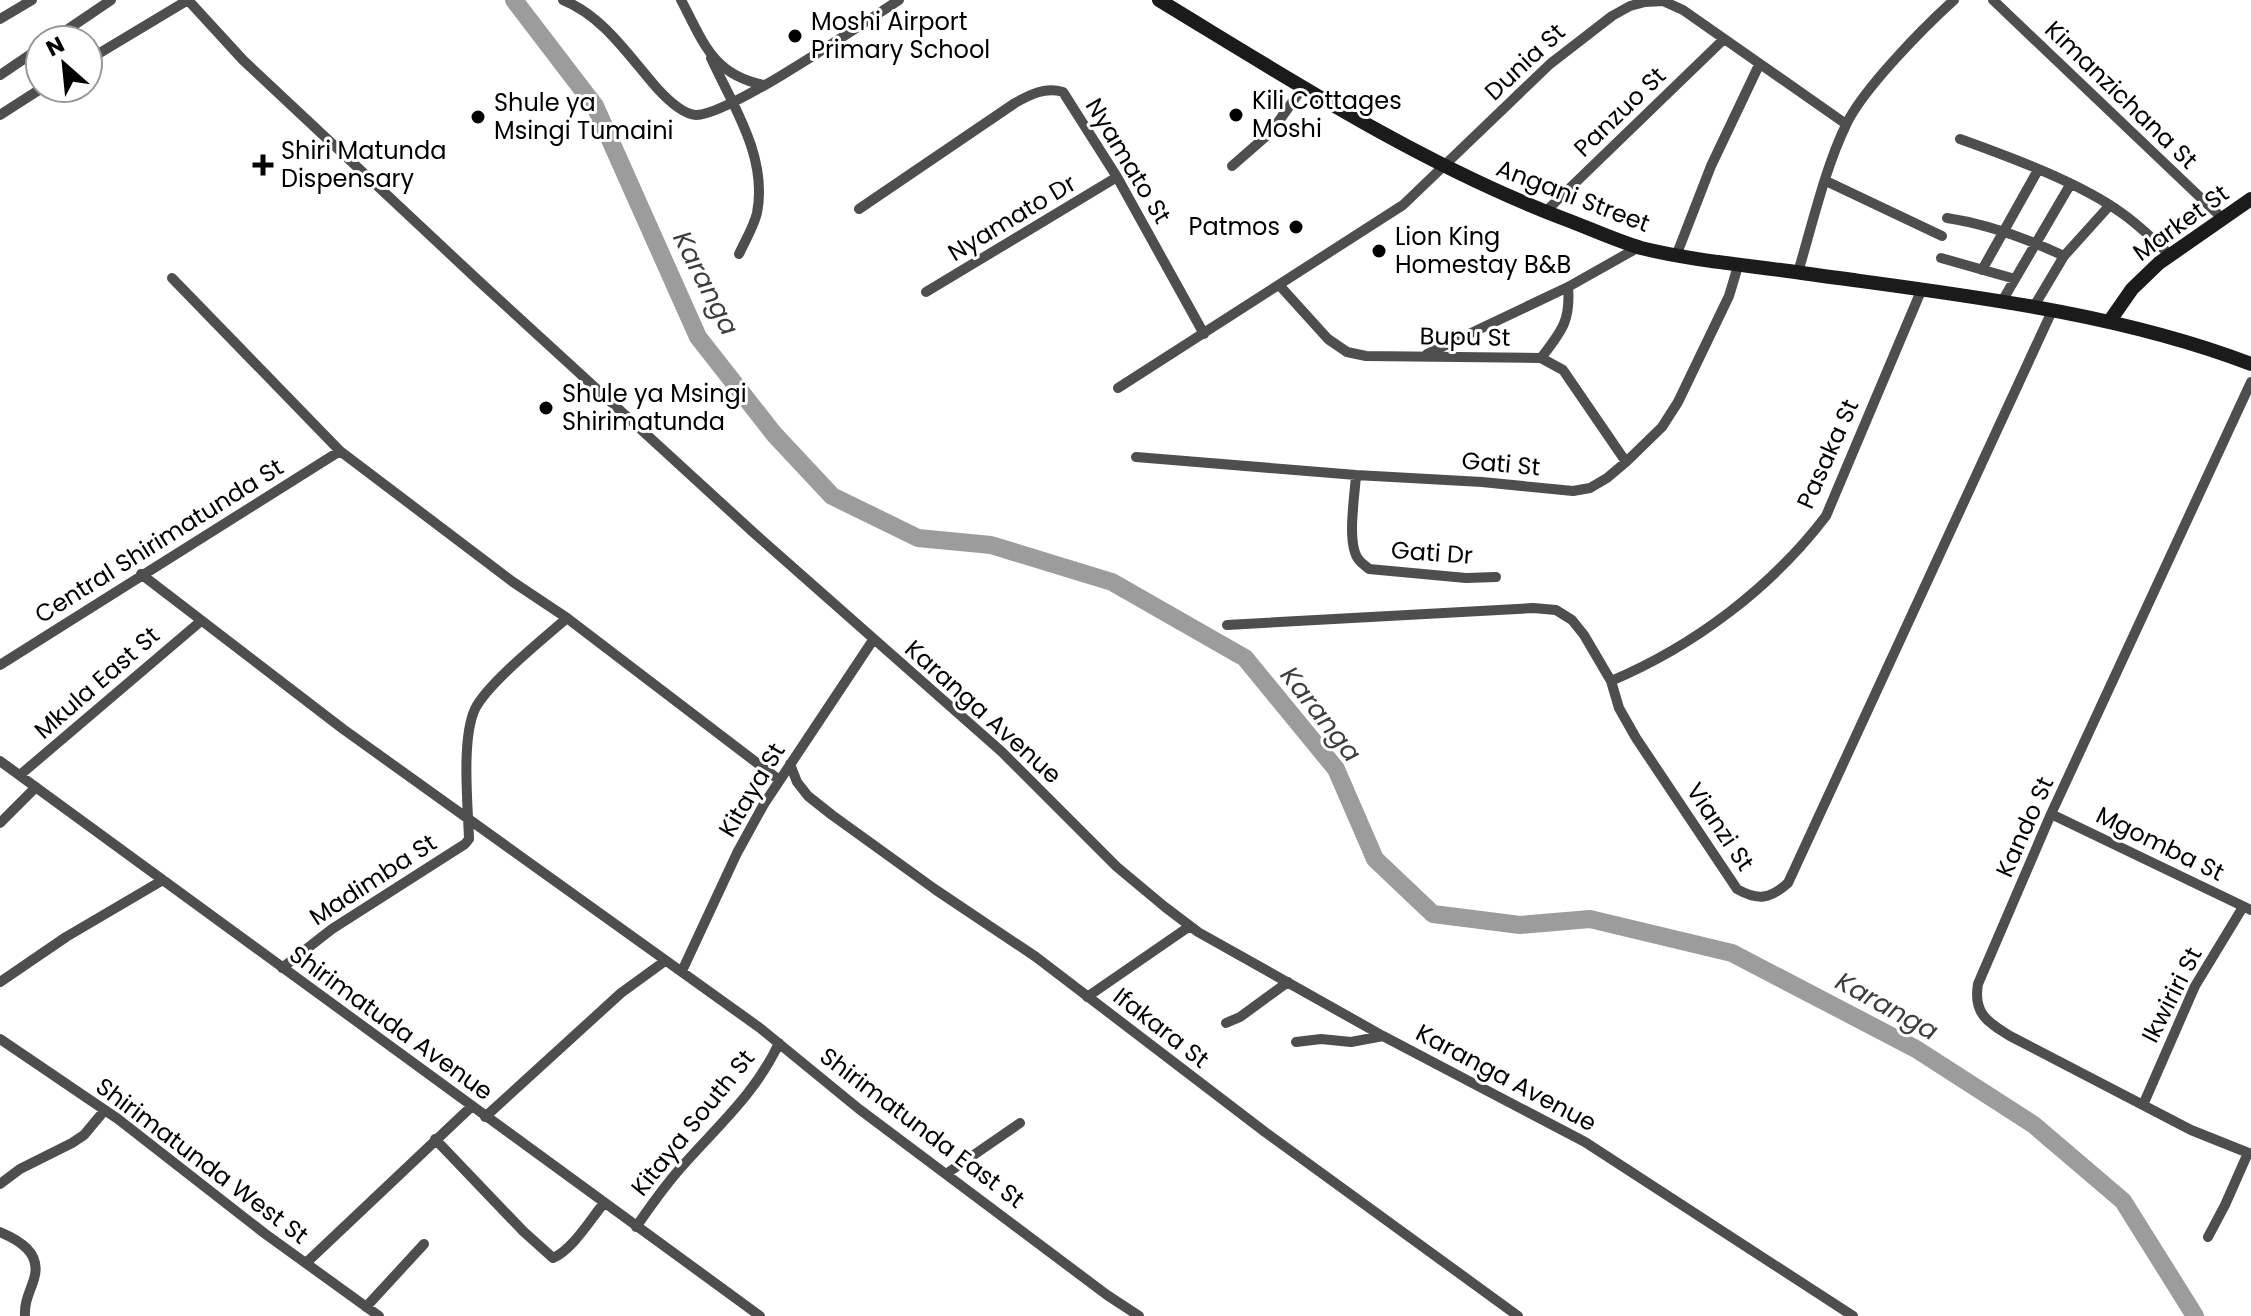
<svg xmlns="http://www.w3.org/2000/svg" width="2251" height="1316" font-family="Poppins,sans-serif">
	<rect width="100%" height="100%" fill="#fff"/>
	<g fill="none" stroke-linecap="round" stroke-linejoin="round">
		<!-- river -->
		<path stroke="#9c9c9c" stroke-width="18" d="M 514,0 L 595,106 L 698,337 L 774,434 L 832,496 L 918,538 L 991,545 L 1112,582 L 1245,658 L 1336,769 L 1375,859 L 1433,914 L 1520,925 L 1590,919 L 1732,953 L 1916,1049 L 2034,1125 L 2123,1201 L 2195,1316"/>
		<!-- street -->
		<path stroke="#4e4e4e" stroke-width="10" d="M 188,0 L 243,60 L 481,283 L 754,533 L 1002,752 L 1117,867 L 1165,907 L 1198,932 L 1383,1036 L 1585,1142 L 1853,1316
			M 563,0 C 603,16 628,55 656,87 C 665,97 681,114 696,115 C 728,116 865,22 899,0
			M 681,0 C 703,41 712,75 764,85
			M 1993,0 L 2222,218
			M 0,19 L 32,0
			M 52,40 L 111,0
			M 711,58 C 733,106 768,157 757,213 C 754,226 745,241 739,254
			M 88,60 L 188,0
			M 0,75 L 40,48
			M 0,115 L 42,88
			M 1960,139 C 2010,157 2081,183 2123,214 C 2140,226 2155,241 2170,255
			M 1232,166 L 1271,132 L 1303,87
			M 1826,181 L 1942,236
			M 859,209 L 1015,103 C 1031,94 1045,87 1063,92 L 1117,177 L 1204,334
			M 1545,212 L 1723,40
			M 1947,218 C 1987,224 2028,239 2064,256
			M 1676,256 L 1711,166 L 1759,65
			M 1941,258 L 2015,279
			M 1982,270 L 2038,170
			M 1798,272 C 1812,226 1825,168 1846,125 C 1862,90 1924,27 1954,0
			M 172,278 L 340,451 L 513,582 L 567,618 L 778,779
			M 1280,286 L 1328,339 L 1347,352 L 1366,356 L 1541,358 L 1563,370 L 1626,462
			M 926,292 L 1117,177
			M 2001,303 L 2070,185
			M 2033,308 L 2064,256 L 2110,205
			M 1427,354 L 1568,287 L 1639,247
			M 1541,358 C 1561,332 1571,321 1568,287
			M 2251,382 L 2051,814 L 1978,984 C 1973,1013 1987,1022 2010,1036 L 2191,1130 L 2251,1154
			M 1118,388 L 1403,205 L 1550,64 L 1612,16 L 1630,6 L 1645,2 L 1663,1 L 1683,10 L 1846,124
			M 1136,457 L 1356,475 L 1482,482 L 1573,491 L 1590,488 L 1607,478 L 1626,462 L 1662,427 L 1678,402 L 1729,296 L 1738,266
			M 1356,475 C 1355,495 1346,545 1359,560 C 1362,564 1366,566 1369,569 L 1466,578 L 1496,577
			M 141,574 L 343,729 L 760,1028 L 859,1109 L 1107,1295 L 1139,1316
			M 1227,625 L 1533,608 L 1556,610 L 1572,620 L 1584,635 L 1611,681 L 1619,708 L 1636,738 L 1737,889 C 1758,901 1770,899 1788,883 L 2052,311
			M 0,665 L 340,451
			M 1611,681 C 1694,646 1771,588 1826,516 L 1921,291
			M 0,761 L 760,1316
			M 790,764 L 797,782 L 808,796 L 832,815 L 936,890 L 1036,957 L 1265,1132 L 1518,1316
			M 20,775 L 201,621
			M 2051,814 L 2251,910
			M 0,823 L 36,787
			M 282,968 L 332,929 L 465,844 L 469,839 C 468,806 461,739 475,709 C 487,684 544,638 567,618
			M 682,971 L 737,853 L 764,804 L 873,640
			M 0,982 L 66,937 L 163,880
			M 1087,997 L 1190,926
			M 1226,1023 L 1240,1017 L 1288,982
			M 0,1039 L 118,1119 L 264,1233 L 379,1316
			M 1296,1042 L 1321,1039 L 1351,1042 L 1383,1036
			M 2143,1105 L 2195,986 L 2243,907
			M 485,1117 L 621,993 L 665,961
			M 435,1139 L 523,1231 L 553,1258 C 573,1249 590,1220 604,1203
			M 946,1174 L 1020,1123
			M 0,1184 L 20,1169 L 72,1143 L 84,1135 L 104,1111
			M 636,1227 C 652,1204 667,1182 686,1162 C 720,1124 757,1091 779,1043
			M 0,1232 C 19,1240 42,1253 34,1279 C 30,1292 24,1302 25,1316
			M 2208,1237 L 2225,1205 L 2248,1153
			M 306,1263 L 471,1107
			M 366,1307 L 424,1244"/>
		<!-- secondary -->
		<path stroke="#1b1b1b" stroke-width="14" d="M 1159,0 C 1289,79 1419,163 1562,218 C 1589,228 1614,240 1641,248 C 1694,261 1748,265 1802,273 C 1952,294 2110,310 2251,364
			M 2109,322 L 2132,289 L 2159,263 L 2251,199"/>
	</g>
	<!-- markers -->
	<g fill="#000" stroke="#fff" stroke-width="3">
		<circle cx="795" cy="36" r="8"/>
		<circle cx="1236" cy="115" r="8"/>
		<circle cx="478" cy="117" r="8"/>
		<path d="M259 153h8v8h8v8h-8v8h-8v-8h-8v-8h8z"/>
		<circle cx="1296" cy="227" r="8"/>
		<circle cx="1379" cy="251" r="8"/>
		<circle cx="546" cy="408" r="8"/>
	</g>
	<g text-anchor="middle" stroke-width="6" stroke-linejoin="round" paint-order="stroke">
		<!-- poi labels -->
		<g font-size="24" fill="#000" stroke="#fff" text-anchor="start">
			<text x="811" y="30">Moshi Airport<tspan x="811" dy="28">Primary School</tspan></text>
			<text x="1252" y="109">Kili Cottages<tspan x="1252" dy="28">Moshi</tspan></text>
			<text x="494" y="111">Shule ya<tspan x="494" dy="28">Msingi Tumaini</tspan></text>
			<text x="281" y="159">Shiri Matunda<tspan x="281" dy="28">Dispensary</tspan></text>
			<text x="1280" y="235" text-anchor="end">Patmos</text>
			<text x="1395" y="245">Lion King<tspan x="1395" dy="28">Homestay B&amp;B</tspan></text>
			<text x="562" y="402">Shule ya Msingi<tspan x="562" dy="28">Shirimatunda</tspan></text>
		</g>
		<!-- street labels -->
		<g font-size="24" fill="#000" stroke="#fff">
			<text transform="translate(1525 62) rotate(-43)" y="8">Dunia St</text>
			<text transform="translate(2121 95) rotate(44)" y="8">Kimanzichana St</text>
			<text transform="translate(1620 112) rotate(-44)" y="8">Panzuo St</text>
			<text transform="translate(1128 161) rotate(59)" y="8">Nyamato St</text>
			<text transform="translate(1573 196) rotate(21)" y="8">Angani Street</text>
			<text transform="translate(1012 218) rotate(-31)" y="8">Nyamato Dr</text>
			<text transform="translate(2181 223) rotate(-36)" y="8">Market St</text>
			<text transform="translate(1465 337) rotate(1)" y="8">Bupu St</text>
			<text transform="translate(1828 454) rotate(-66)" y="8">Pasaka St</text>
			<text transform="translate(1501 464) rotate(5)" y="8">Gati St</text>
			<text transform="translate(159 541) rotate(-32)" y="8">Central Shirimatunda St</text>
			<text transform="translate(1432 553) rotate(4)" y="8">Gati Dr</text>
			<text transform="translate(97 683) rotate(-41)" y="8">Mkula East St</text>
			<text transform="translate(983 712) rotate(42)" y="8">Karanga Avenue</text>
			<text transform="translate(752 790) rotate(-59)" y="8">Kitaya St</text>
			<text transform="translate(1720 827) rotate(56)" y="8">Vianzi St</text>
			<text transform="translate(2025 827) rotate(-66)" y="8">Kando St</text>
			<text transform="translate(2160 844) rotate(26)" y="8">Mgomba St</text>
			<text transform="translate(373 880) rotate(-33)" y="8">Madimba St</text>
			<text transform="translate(2172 995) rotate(-63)" y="8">Ikwiriri St</text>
			<text transform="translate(391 1023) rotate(36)" y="8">Shirimatuda Avenue</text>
			<text transform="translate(1161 1028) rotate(38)" y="8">Ifakara St</text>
			<text transform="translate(1506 1078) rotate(28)" y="8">Karanga Avenue</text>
			<text transform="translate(693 1123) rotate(-51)" y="8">Kitaya South St</text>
			<text transform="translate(922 1128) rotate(37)" y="8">Shirimatunda East St</text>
			<text transform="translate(202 1161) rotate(37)" y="8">Shirimatunda West St</text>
		</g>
		<!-- water labels -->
		<g font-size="26" font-style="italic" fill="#3d3d3d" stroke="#fff">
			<text transform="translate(706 283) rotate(63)" y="9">Karanga</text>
			<text transform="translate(1321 714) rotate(52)" y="9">Karanga</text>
			<text transform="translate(1887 1006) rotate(29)" y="9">Karanga</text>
		</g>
	</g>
	<!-- north arrow -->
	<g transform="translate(64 64) rotate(333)"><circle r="38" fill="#ffffff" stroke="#999999" stroke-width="2"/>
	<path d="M0-6L14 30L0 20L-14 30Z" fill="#000000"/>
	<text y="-12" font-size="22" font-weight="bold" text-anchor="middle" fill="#000000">N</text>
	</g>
</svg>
